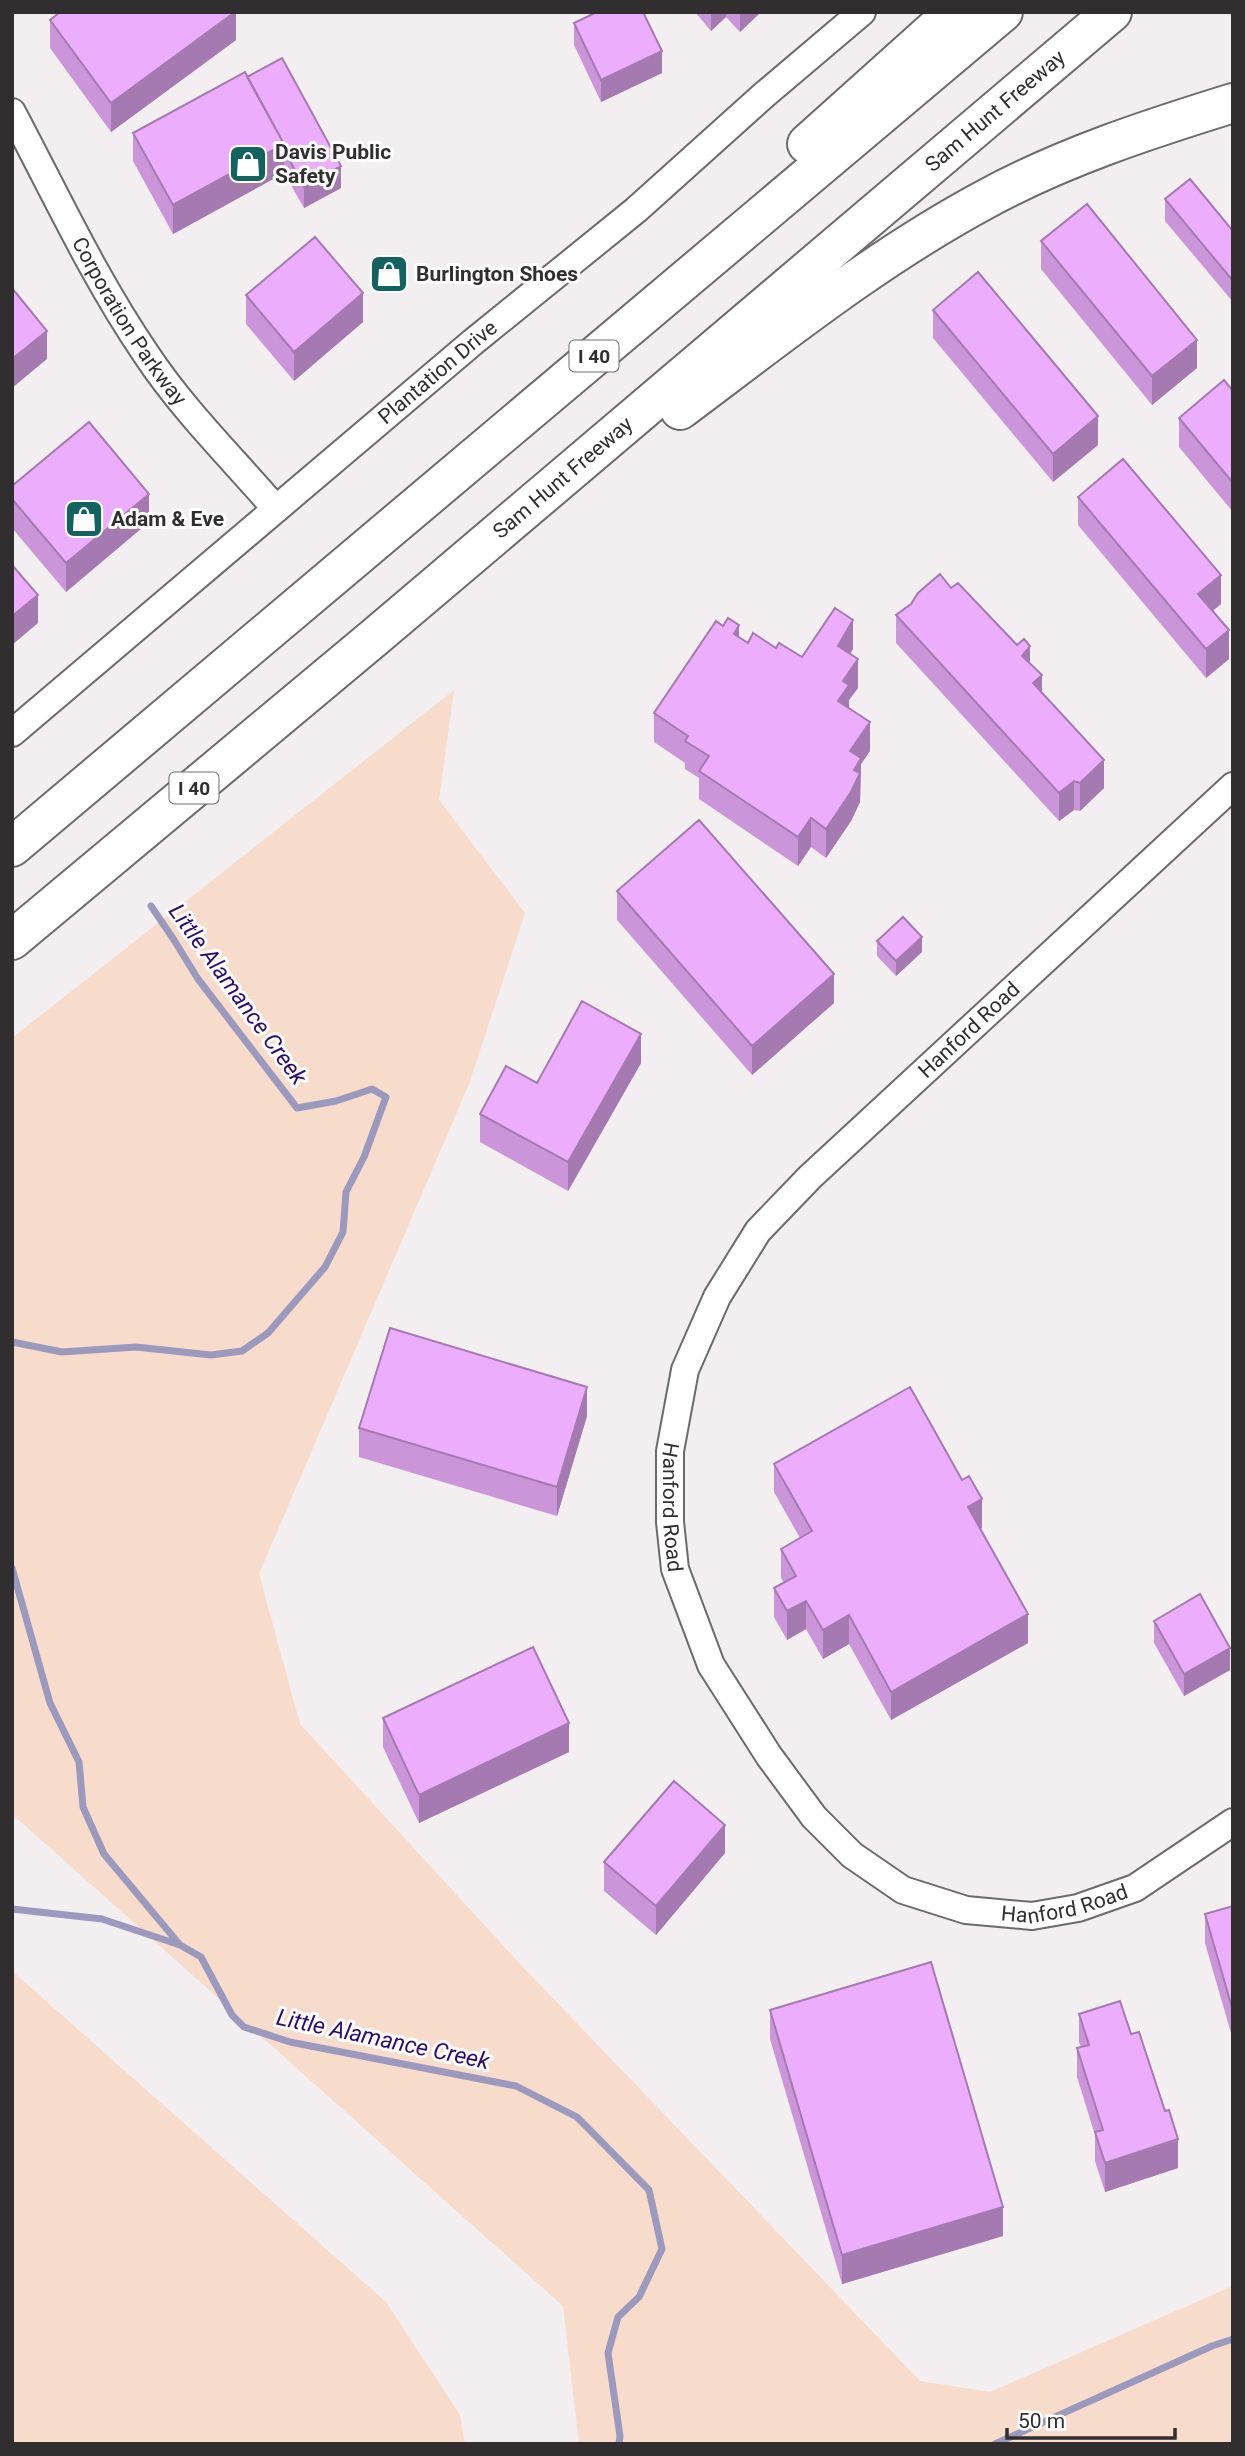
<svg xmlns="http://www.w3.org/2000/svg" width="1245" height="2456" font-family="Roboto,sans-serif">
	<rect width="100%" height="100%" fill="#f3eef0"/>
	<!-- green -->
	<path fill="#f7dccb" d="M 454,690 L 439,800 L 525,913 L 469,1084 L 259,1574 L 300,1724 L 520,1964 L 920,2381 L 990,2392 L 1233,2286 L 1233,2444 L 579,2444 L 563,2306 L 12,1814 L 12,1038 Z
		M 12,1971 L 386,2302 L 460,2415 L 465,2444 L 12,2444 Z"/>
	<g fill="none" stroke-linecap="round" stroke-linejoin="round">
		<!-- stream -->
		<path stroke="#9c99bf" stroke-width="7" d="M 12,1342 L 62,1352 L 136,1347 L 211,1355 L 242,1351 L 268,1333 L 325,1267 L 343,1232 L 346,1192 L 364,1157 L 386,1097 L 372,1089 L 336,1101 L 297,1108 L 198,979 L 174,940 L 151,906
			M 12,1568 L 50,1703 L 79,1762 L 83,1807 L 104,1854 L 180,1945 L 201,1957 L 232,2015 L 244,2027 L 290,2042 L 516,2086 L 577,2117 L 649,2190 L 662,2249 L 639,2297 L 618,2317 L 608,2353 L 620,2436 L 619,2444
			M 12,1909 L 102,1919 L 180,1945
			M 995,2444 L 1212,2346 L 1233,2339"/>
		<!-- minor casing -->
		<g stroke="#6e6a6c" stroke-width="30">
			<g id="minor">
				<path id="s1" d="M 12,112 C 55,193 94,278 146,354 C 183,410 232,458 276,509"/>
				<path id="s2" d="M 12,733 L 473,342 L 636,210 L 764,95 L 862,12"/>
				<path id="s3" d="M 1233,786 L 810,1177 L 758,1231 L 717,1297 L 685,1370 L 670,1451 L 670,1522 L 675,1569 L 711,1665 L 769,1756 L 814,1817 L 852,1855 L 903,1890 L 966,1910 L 1032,1916 L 1078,1908 L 1135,1888 L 1233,1822"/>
			</g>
		</g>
		<!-- highway casing -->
		<g stroke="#6e6a6c" stroke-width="42">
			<g id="highway">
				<path d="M 807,144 L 954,12"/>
				<path d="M 680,410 C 779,336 876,258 986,199 C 1063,157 1149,129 1233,103"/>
				<path d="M 12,847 L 1003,12"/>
				<path id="s4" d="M 12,940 L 375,637 L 1112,12"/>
			</g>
		</g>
		<!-- minor -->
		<use href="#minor" stroke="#fff" stroke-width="26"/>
		<!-- highway -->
		<use href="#highway" stroke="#fff" stroke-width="38"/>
	</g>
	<!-- wall -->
	<path fill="#cb96d9" d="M 695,12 L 761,12 L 740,32 L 726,17 L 711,31 Z
		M 50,20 L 236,40 L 111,132 L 50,48 Z
		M 574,23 L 662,73 L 601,102 L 574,45 Z
		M 247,77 L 341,188 L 304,208 L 284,173 L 173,234 L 133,161 L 133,133 Z
		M 1165,199 L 1233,231 L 1233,302 L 1165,221 Z
		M 1041,241 L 1197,368 L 1152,405 L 1041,269 Z
		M 246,295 L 363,322 L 294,381 L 246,324 Z
		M 933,310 L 1098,445 L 1053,482 L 933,338 Z
		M 1233,391 L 1233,512 L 1179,447 L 1179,418 Z
		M 12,486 L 149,522 L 66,592 L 12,528 Z
		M 1078,497 L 1221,604 L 1212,611 L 1229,659 L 1206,678 L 1078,525 Z
		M 951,588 L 1030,663 L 1042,693 L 1104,788 L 1080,811 L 1074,810 L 1059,821 L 896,643 L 896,615 L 911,604 Z
		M 739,637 L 748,643 L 776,648 L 802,657 L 853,649 L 850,654 L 858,688 L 849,700 L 849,708 L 870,751 L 861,764 L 860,802 L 851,821 L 826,858 L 811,847 L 798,866 L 699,799 L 699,778 L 685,769 L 685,763 L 654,742 L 654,713 Z
		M 617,891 L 834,1003 L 752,1075 L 617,920 Z
		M 877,941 L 922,952 L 896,976 L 877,956 Z
		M 641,1063 L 568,1191 L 480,1142 L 480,1114 Z
		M 587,1416 L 557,1516 L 359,1457 L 359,1428 Z
		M 774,1464 L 982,1528 L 980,1529 L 1028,1643 L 891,1720 L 849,1644 L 823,1659 L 806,1629 L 787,1640 L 774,1617 L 774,1588 L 784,1583 L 781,1578 L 781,1549 L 800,1538 L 774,1492 Z
		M 1154,1621 L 1230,1670 L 1184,1696 L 1154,1643 Z
		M 383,1718 L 569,1752 L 419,1823 L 383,1747 Z
		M 725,1853 L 656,1935 L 604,1891 L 604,1862 Z
		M 1233,1906 L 1233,2040 L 1205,1943 L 1205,1914 Z
		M 770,2010 L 1003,2236 L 842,2284 L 770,2039 Z
		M 1079,2014 L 1131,2034 L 1178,2168 L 1105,2192 L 1095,2161 L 1095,2135 L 1077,2077 L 1077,2048 L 1081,2047 L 1079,2042 Z"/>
	<!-- shaded-wall -->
	<path fill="#a57ab0" d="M 236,12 L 236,40 L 111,132 L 111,103 Z
		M 711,12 L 726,12 L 726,17 L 711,31 Z
		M 740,12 L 761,12 L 740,32 Z
		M 662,51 L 662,73 L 601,102 L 601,80 Z
		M 284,144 L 284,173 L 173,234 L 173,205 Z
		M 341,166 L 341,188 L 304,208 L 304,187 Z
		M 363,293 L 363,322 L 294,381 L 294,352 Z
		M 47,331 L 47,359 L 12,388 L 12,359 Z
		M 1197,340 L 1197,368 L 1152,405 L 1152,376 Z
		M 1098,416 L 1098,445 L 1053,482 L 1053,454 Z
		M 149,494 L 149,522 L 66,592 L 66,563 Z
		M 1221,575 L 1221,604 L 1198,623 L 1198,594 Z
		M 38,595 L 38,623 L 12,645 L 12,616 Z
		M 853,620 L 853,649 L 838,675 L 838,646 Z
		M 739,625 L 739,654 L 734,634 Z
		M 1229,630 L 1229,659 L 1206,678 L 1206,649 Z
		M 1030,646 L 1030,675 L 1022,656 Z
		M 858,659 L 858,688 L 849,700 L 849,713 L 838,701 L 843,681 Z
		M 1042,675 L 1042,704 L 1033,683 Z
		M 870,722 L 870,751 L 861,764 L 860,802 L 851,821 L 826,858 L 826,829 L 850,751 Z
		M 1104,760 L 1104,788 L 1080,811 L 1080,783 Z
		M 1074,781 L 1074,810 L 1059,821 L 1059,793 Z
		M 811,818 L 811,847 L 798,866 L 798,837 Z
		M 922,937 L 922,952 L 896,976 L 896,961 Z
		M 834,974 L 834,1003 L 752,1075 L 752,1046 Z
		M 641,1034 L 641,1063 L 568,1191 L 568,1162 Z
		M 587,1387 L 587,1416 L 557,1516 L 557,1487 Z
		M 982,1499 L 982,1528 L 968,1536 L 968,1507 Z
		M 806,1601 L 806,1629 L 787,1640 L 787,1611 Z
		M 1028,1614 L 1028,1643 L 891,1720 L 891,1692 Z
		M 849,1615 L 849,1644 L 823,1659 L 823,1630 Z
		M 1230,1648 L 1230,1670 L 1184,1696 L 1184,1674 Z
		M 569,1723 L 569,1752 L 419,1823 L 419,1795 Z
		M 725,1825 L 725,1853 L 656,1935 L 656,1906 Z
		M 1178,2139 L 1178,2168 L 1105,2192 L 1105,2163 Z
		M 1003,2207 L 1003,2236 L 842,2284 L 842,2255 Z"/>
	<!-- building -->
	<path fill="#ecaefc" stroke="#a57ab0" stroke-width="2" d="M 60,12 L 235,12 L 111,103 L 50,20 Z
		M 597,12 L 643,12 L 662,51 L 601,80 L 574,23 Z
		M 282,58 L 341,166 L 304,187 L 284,150 L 284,144 L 247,77 Z
		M 245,72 L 284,144 L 173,205 L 133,133 Z
		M 1190,179 L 1233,231 L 1233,281 L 1165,199 Z
		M 1087,204 L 1197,340 L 1152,376 L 1041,241 Z
		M 315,237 L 363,293 L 294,352 L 246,295 Z
		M 978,272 L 1098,416 L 1053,454 L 933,310 Z
		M 12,288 L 47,331 L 12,359 Z
		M 1224,380 L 1233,391 L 1233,483 L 1179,418 Z
		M 89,422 L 149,494 L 66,563 L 12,499 L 12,486 Z
		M 1123,459 L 1221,575 L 1198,594 L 1229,630 L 1206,649 L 1078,497 Z
		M 12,565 L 38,595 L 12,616 Z
		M 940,574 L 951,588 L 958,583 L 1017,645 L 1024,639 L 1030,646 L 1022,656 L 1042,675 L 1033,683 L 1104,760 L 1080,783 L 1074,781 L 1059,793 L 896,615 L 911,604 L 918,593 Z
		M 835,608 L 853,620 L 838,646 L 858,659 L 843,681 L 849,685 L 838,701 L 870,722 L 850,751 L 861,758 L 854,770 L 860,773 L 851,792 L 826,829 L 811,818 L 798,837 L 699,771 L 709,756 L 685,741 L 688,736 L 654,713 L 716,621 L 723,626 L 728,618 L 739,625 L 734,634 L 748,643 L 753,633 L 776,648 L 779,643 L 802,657 Z
		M 699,820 L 834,974 L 752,1046 L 617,891 Z
		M 903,917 L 922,937 L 896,961 L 877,941 Z
		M 582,1001 L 641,1034 L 568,1162 L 480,1114 L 506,1066 L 537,1083 Z
		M 390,1328 L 587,1387 L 557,1487 L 359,1428 Z
		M 910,1387 L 962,1480 L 969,1476 L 982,1499 L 968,1507 L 1028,1614 L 891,1692 L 849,1615 L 823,1630 L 806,1601 L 787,1611 L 774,1588 L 796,1576 L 781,1549 L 812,1531 L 774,1464 Z
		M 1200,1594 L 1230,1648 L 1184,1674 L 1154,1621 Z
		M 533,1647 L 569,1723 L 419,1795 L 383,1718 Z
		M 674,1781 L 725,1825 L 656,1906 L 604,1862 Z
		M 1233,1906 L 1233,2011 L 1205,1914 Z
		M 931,1962 L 1003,2207 L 842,2255 L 770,2010 Z
		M 1120,2001 L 1131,2034 L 1139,2032 L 1165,2111 L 1169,2110 L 1178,2139 L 1105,2163 L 1095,2132 L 1103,2130 L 1077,2048 L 1089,2045 L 1079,2014 Z"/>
	<!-- icons -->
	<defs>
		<g id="shop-square" transform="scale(2.0125)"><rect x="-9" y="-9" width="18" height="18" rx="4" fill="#126260" stroke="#fff"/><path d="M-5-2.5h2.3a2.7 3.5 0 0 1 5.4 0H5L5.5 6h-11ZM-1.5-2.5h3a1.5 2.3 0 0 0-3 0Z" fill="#fff"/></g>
	</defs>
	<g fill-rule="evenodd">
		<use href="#shop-square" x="248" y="164"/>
		<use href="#shop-square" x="389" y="274"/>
		<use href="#shop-square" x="84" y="519"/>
	</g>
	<g text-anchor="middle" stroke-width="6" stroke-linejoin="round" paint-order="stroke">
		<!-- shield labels -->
		<g fill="#fff" stroke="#6e6d6d" stroke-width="2">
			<rect x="569.5" y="340.5" width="49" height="31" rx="5"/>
			<rect x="169.5" y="772.5" width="49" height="31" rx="5"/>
		</g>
		<g font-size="19" font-weight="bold" fill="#302e2f">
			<text x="594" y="363">I 40</text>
			<text x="194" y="795">I 40</text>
		</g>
		<!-- street labels -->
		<g font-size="21" fill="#302e2f" stroke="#fff">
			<text dy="7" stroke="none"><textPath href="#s4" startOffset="1286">Sam Hunt Freeway</textPath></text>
			<text dy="7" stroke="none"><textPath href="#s1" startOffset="240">Corporation Parkway</textPath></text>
			<text dy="7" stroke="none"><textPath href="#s2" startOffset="558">Plantation Drive</textPath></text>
			<text dy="7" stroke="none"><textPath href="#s4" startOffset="719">Sam Hunt Freeway</textPath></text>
			<text transform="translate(969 1030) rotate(-43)" y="7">Hanford Road</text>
			<text dy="7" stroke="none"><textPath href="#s3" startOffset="947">Hanford Road</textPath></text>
			<text dy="7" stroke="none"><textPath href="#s3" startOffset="1577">Hanford Road</textPath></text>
		</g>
		<!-- poi labels -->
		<g font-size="21" font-weight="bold" fill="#302e2f" stroke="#fff" text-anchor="start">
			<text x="275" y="159">Davis Public<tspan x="275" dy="24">Safety</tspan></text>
			<text x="416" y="281">Burlington Shoes</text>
			<text x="111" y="526">Adam &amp; Eve</text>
		</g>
		<!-- water labels -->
		<g font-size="23" font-style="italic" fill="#2d0971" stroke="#fff">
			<text transform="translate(238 994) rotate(54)" y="8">Little Alamance Creek</text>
			<text transform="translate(383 2039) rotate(12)" y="8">Little Alamance Creek</text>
		</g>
	</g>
	<!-- border -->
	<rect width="1245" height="2456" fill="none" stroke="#302e2f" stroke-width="28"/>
	<!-- scale -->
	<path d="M1007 2428v10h168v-10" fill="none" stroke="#302e2f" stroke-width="3.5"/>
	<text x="1018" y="2428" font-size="21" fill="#302e2f" stroke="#ffffff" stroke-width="5" paint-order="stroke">50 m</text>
</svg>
